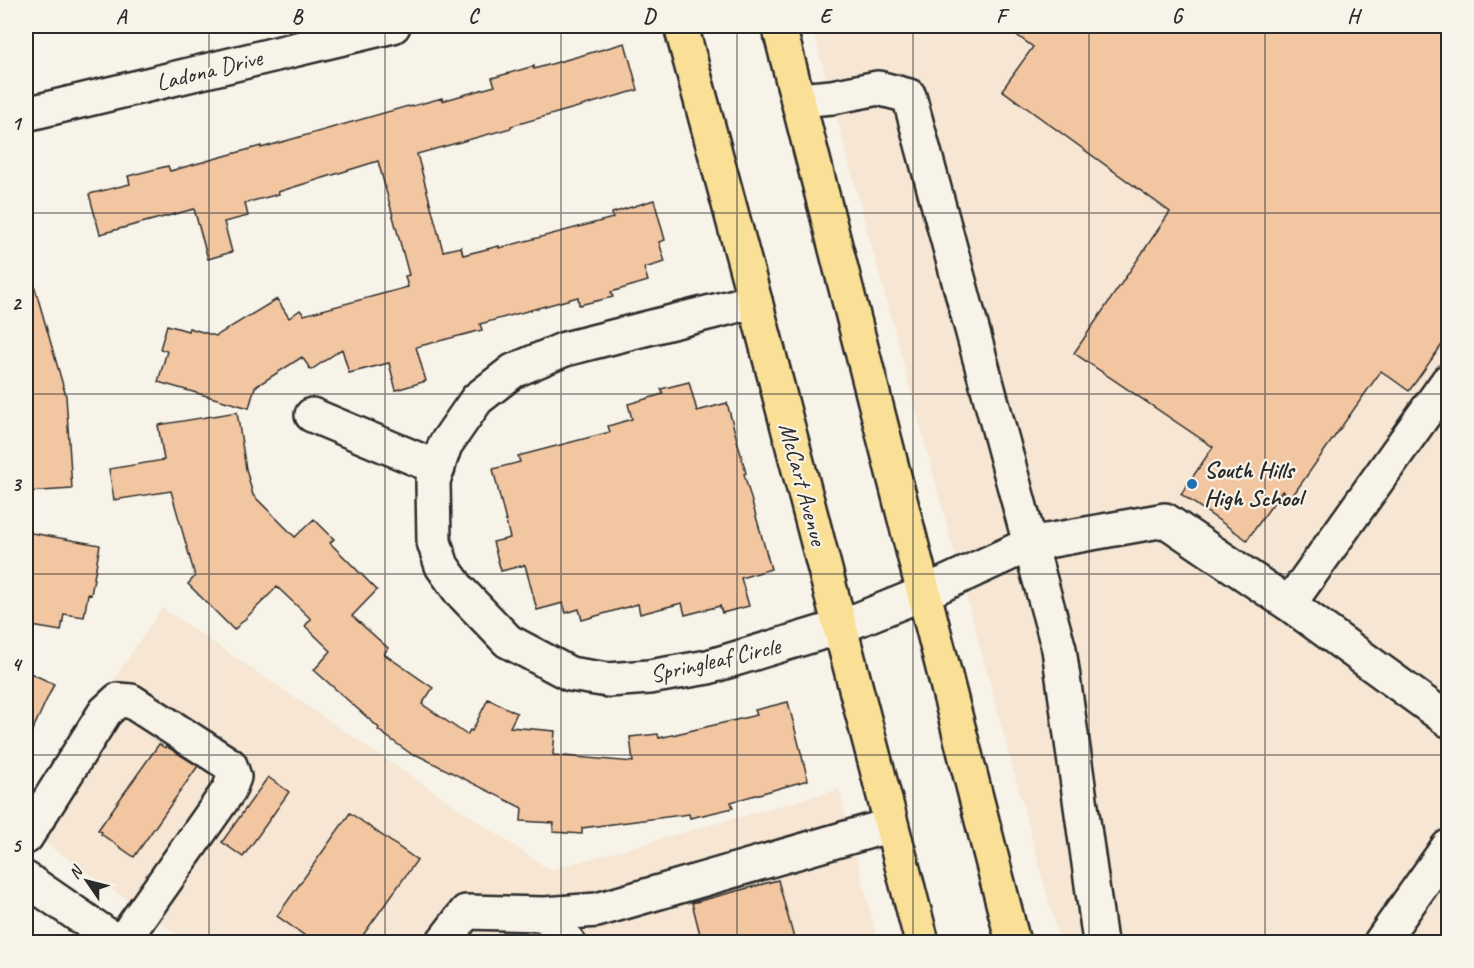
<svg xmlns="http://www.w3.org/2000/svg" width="1474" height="968" font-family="Caveat,sans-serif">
	<rect width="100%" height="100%" fill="#f7f3e8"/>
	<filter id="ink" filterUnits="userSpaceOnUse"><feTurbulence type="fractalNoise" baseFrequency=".0167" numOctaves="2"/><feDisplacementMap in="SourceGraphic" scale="12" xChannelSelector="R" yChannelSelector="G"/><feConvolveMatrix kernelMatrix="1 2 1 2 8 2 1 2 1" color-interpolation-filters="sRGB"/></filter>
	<g filter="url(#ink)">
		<!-- built -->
		<path fill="#f6e6d3" d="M 812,26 L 1448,26 L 1448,942 L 1060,942 Z
			M 162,608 L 550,870 L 839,789 L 878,942 L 189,942 L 26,830 L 49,775 Z"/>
		<!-- building -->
		<path fill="#f2c6a1" stroke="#2b2b2b" stroke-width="1.5" d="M 1004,26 L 1449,26 L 1449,335 L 1409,391 L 1381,371 L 1291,498 L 1282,491 L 1247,540 L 1181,494 L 1213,447 L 1074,353 L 1170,212 L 1002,90 L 1033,47 Z
			M 625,43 L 638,90 L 511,126 L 511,128 L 417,154 L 443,251 L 461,247 L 463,255 L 499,246 L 499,248 L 613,218 L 612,213 L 654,200 L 665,240 L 659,242 L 665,262 L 644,268 L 648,281 L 611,292 L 613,297 L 579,305 L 578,297 L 480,324 L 482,330 L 416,347 L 426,381 L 396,390 L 389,363 L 349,373 L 342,349 L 311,370 L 302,357 L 255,387 L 249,408 L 158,382 L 167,351 L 160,349 L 167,325 L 188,331 L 189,328 L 216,336 L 277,299 L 289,318 L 300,310 L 304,315 L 408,287 L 405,276 L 409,275 L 378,161 L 278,192 L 279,194 L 245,203 L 248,216 L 224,222 L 232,252 L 208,259 L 194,209 L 100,234 L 89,194 L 130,184 L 128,176 L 168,166 L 170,171 L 261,146 L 261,148 L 408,106 L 409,107 L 442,98 L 442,101 L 495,86 L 492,78 L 534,66 L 534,69 Z
			M 33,281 L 66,396 L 72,489 L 26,492 L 26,282 Z
			M 689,382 L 697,411 L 727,403 L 746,473 L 744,474 L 771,569 L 741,578 L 749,606 L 722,613 L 720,606 L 685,615 L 682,603 L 640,614 L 638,604 L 582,620 L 579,609 L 566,613 L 563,603 L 537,610 L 525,565 L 501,571 L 493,542 L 510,538 L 493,469 L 520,462 L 518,456 L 610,432 L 608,426 L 632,419 L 628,404 L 663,394 L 661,389 Z
			M 237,412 L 246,469 L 253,495 L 295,537 L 314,519 L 334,539 L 330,543 L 377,590 L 352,616 L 388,648 L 384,654 L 433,688 L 422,704 L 467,735 L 470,730 L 472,731 L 488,699 L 517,713 L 510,727 L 555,731 L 553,755 L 633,762 L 630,737 L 658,734 L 659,738 L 757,715 L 755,710 L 788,702 L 808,780 L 731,802 L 733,808 L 690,818 L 689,814 L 582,828 L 582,834 L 553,832 L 554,823 L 521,821 L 522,808 L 415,754 L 414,756 L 378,730 L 379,728 L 314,670 L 331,651 L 305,626 L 311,619 L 277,587 L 234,630 L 188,584 L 195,576 L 171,491 L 114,500 L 109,469 L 164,460 L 158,425 Z
			M 26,532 L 100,545 L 91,595 L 88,594 L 84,617 L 64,614 L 61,631 L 26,625 Z
			M 26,671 L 54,684 L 26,744 Z
			M 159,744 L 165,748 L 166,746 L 198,766 L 134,857 L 101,834 L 102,832 L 98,830 Z
			M 268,777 L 289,792 L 243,857 L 222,842 Z
			M 350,813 L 417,860 L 358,942 L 314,942 L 277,916 Z
			M 778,880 L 795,942 L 702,942 L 692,903 Z"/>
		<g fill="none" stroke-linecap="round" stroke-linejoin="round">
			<!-- minor casing -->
			<g stroke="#2b2b2b" stroke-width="38">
				<path id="minor" d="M 26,114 L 393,26
					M 755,301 L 565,349 L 513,371 L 477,399 L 445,445 L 433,481 L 434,542 L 442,566 L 459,590 L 508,641 L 570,674 L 608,680 L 649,677 L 708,667 L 840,627 L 924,593 L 1030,544 L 909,96 L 878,88 L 832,97 L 798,100
					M 312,415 L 438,468
					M 1289,604 L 1448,381
					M 26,837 L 105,712 L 118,700 L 131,701 L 230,765 L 234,777 L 229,790 L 122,942
					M 26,879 L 117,942
					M 545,914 L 568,942
					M 443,942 L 466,912 L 545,914 L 597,910 L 891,825
					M 1100,942 L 1059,649 L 1030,544 L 1165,520 L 1289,604 L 1448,720
					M 1381,942 L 1448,847"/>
			</g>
			<!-- major casing -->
			<g stroke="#2b2b2b" stroke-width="38">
				<path id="major" d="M 681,26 L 755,301 L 922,942
					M 779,26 L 1013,942"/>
			</g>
			<!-- minor -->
			<use href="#minor" stroke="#f7f3e8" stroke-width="33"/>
			<!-- major -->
			<use href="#major" stroke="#fadf96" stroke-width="33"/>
		</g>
	</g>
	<!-- grid -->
	<path fill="none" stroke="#2b2b2b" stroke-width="1.5" stroke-opacity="0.55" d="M 209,26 L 209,942M 385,26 L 385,942M 561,26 L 561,942M 737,26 L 737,942M 913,26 L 913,942M 1089,26 L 1089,942M 1265,26 L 1265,942M 26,213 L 1448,213M 26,394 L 1448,394M 26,574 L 1448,574M 26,755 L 1448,755"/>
	<!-- markers -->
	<circle fill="#1f6fb2" stroke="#f7f3e8" stroke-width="2" cx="1192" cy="484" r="6"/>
	<g text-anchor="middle" stroke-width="4.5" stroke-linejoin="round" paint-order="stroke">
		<!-- street labels -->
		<g font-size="24" fill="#2b2b2b" stroke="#f7f3e8">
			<text transform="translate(209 70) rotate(-14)" y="8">Ladona Drive</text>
			<text transform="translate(803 484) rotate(75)" y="8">McCart Avenue</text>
			<text transform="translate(715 660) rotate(-13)" y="8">Springleaf Circle</text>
		</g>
		<!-- poi labels -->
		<g font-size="24" font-weight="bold" fill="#2b2b2b" stroke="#f7f3e8" text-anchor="start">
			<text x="1204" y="478">South Hills<tspan x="1204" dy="28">High School</tspan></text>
		</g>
	</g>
	<!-- margin -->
	<rect width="1474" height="968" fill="none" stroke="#f7f3e8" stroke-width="66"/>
	<!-- north arrow -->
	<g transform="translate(87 881) rotate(305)" stroke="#f7f3e8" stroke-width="4.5" paint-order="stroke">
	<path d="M0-4.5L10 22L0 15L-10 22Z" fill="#2b2b2b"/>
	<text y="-9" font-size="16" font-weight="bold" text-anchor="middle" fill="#2b2b2b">N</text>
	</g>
	<rect x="33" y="33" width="1408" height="902" fill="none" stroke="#2b2b2b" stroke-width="2"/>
	<g font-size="20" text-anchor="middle" font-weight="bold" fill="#2b2b2b">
		<text x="121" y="23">A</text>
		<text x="297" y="23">B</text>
		<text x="473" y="23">C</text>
		<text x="649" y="23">D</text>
		<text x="825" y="23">E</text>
		<text x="1001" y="23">F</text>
		<text x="1177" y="23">G</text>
		<text x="1353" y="23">H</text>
		<text x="16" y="130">1</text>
		<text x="16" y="310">2</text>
		<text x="16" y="491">3</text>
		<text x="16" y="671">4</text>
		<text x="16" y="852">5</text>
	</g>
</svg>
